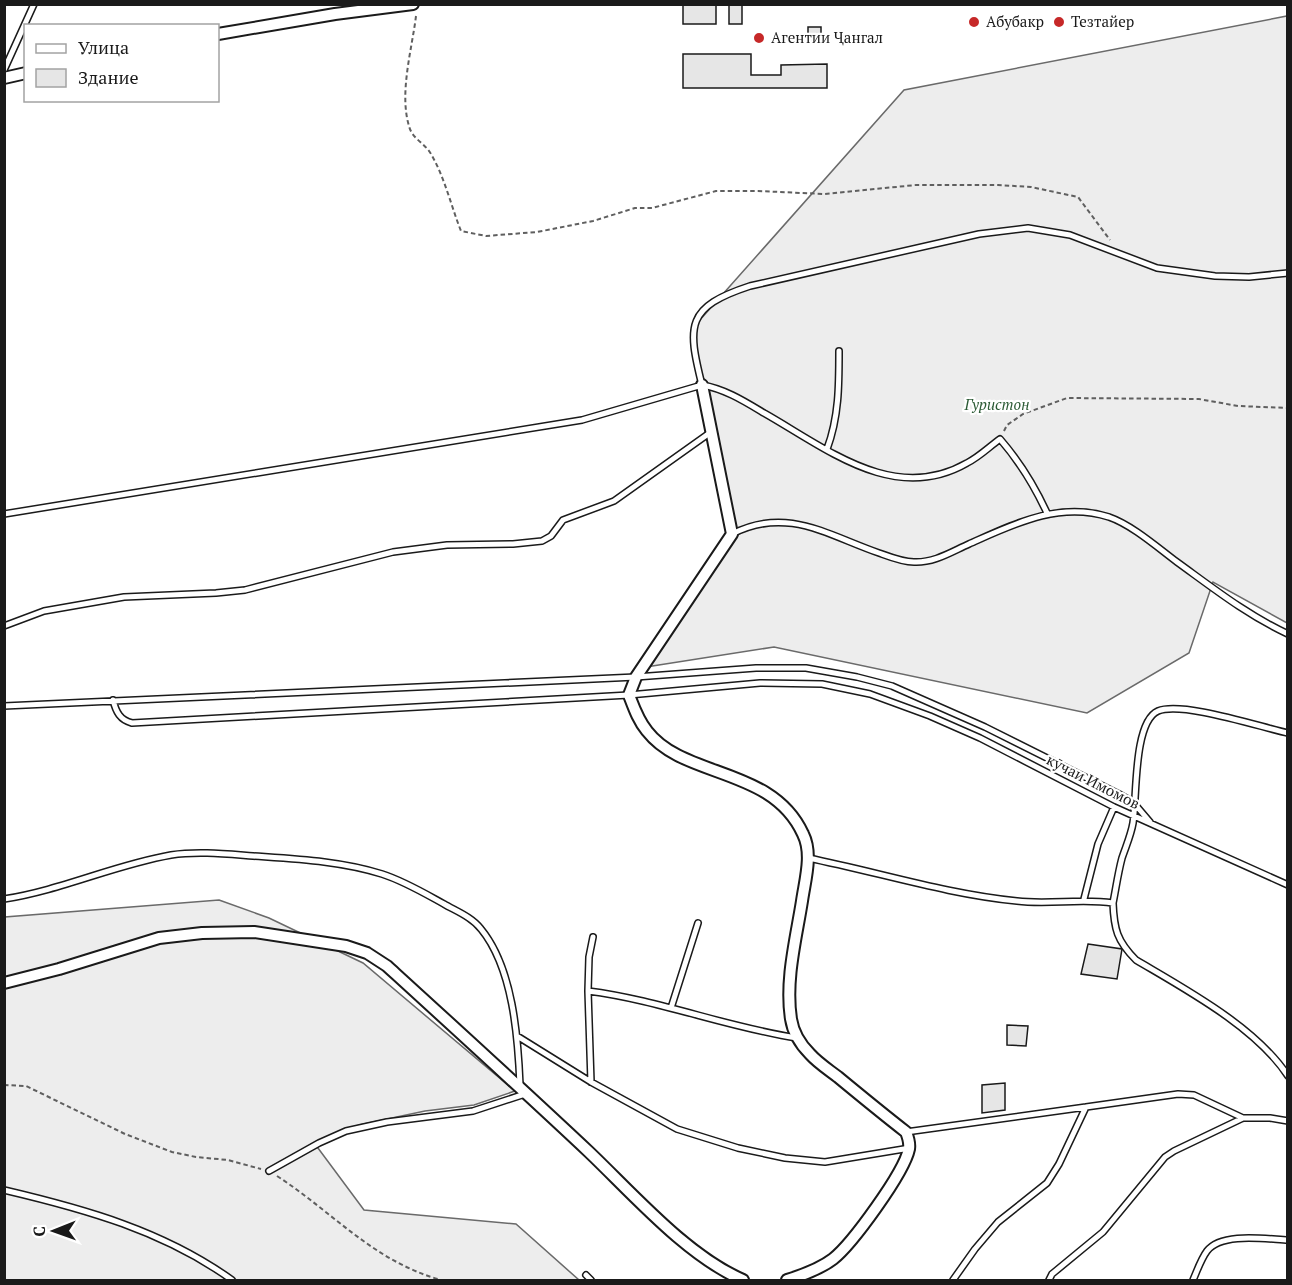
<svg xmlns="http://www.w3.org/2000/svg" width="1292" height="1285" font-family="'PT Serif',serif">
	<rect width="100%" height="100%" fill="#fff"/>
	<!-- built -->
	<path fill="#ededed" stroke="#6a6a6a" stroke-width="1.5" d="M 1287,16 L 1287,623 L 1213,582 L 1189,653 L 1087,713 L 774,647 L 646,667 L 730,527 L 691,330 L 904,90 Z
		M 219,900 L 269,918 L 363,963 L 515,1091 L 474,1105 L 425,1111 L 359,1125 L 315,1144 L 364,1210 L 516,1224 L 579,1280 L 5,1280 L 5,917 Z"/>
	<!-- building -->
	<path fill="#e6e6e6" stroke="#1a1a1a" stroke-width="1.5" d="M 683,4 L 716,4 L 716,24 L 683,24 Z
		M 729,4 L 742,4 L 742,24 L 729,24 Z
		M 808,27 L 821,27 L 821,40 L 808,40 Z
		M 683,54 L 751,54 L 751,75 L 781,75 L 781,65 L 827,64 L 827,88 L 683,88 Z
		M 1088,944 L 1122,949 L 1117,979 L 1081,974 Z
		M 1007,1025 L 1028,1026 L 1026,1046 L 1007,1045 Z
		M 1005,1083 L 1005,1110 L 982,1113 L 982,1085 Z"/>
	<g fill="none" stroke-linecap="round" stroke-linejoin="round">
		<!-- service casing -->
		<g stroke="#1a1a1a" stroke-width="8">
			<path id="service" d="M 4,70 L 34,4
				M 702,385 C 725,389 744,401 764,413 C 826,448 894,505 967,463 C 979,457 989,447 1000,439 C 1019,461 1035,487 1047,513
				M 827,449 C 839,417 839,385 839,351
				M 4,514 L 582,420 L 702,385 C 687,325 686,307 750,286 L 979,234 L 1028,228 L 1070,235 L 1157,268 L 1215,276 L 1249,277 L 1288,273
				M 732,534 C 787,506 827,535 879,553 C 890,557 902,562 914,562 C 934,563 951,552 969,544 C 1014,524 1059,501 1109,517 C 1132,525 1157,547 1177,562 C 1213,588 1247,615 1288,634
				M 4,626 L 44,611 L 124,597 L 216,593 L 245,590 L 393,552 L 447,545 L 513,544 L 542,541 L 551,536 L 563,520 L 614,501 L 711,432
				M 113,700 C 116,712 120,720 132,723 L 629,695 L 760,683 L 822,684 L 870,694 L 930,716 L 980,738 L 1114,807 L 1288,885
				M 4,706 L 636,677 L 756,668 L 806,668 L 857,677 L 892,686 L 985,727 L 1119,794 L 1133,802 L 1150,822
				M 808,858 C 878,872 946,894 1017,901 C 1049,905 1081,898 1113,903 C 1114,929 1117,941 1136,960 C 1185,989 1256,1027 1288,1076
				M 4,899 C 62,890 114,865 171,855 C 198,851 226,854 253,856 C 296,859 341,861 382,874 C 404,881 424,893 444,904 C 456,911 472,917 481,929 C 513,968 518,1037 520,1085
				M 1084,899 L 1098,844 L 1114,807
				M 1113,903 C 1116,888 1118,873 1122,858 C 1126,846 1131,835 1133,823 C 1137,799 1133,722 1158,711 C 1182,701 1260,727 1288,733
				M 588,991 L 589,957 L 593,937
				M 671,1008 L 698,923
				M 517,1036 L 591,1082 L 677,1129 L 738,1148 L 785,1158 L 825,1162 L 910,1148
				M 591,1082 L 588,991 C 659,1000 726,1027 797,1038
				M 1086,1107 L 1178,1094 L 1194,1095 L 1243,1118
				M 906,1132 L 1086,1107 L 1059,1164 L 1047,1183 L 998,1222 L 975,1249 L 953,1280
				M 269,1171 L 319,1143 L 346,1131 L 387,1122 L 473,1111 L 525,1094
				M 4,1190 C 85,1209 164,1231 232,1280
				M 586,1275 L 591,1280
				M 1049,1280 L 1052,1274 L 1103,1232 L 1165,1157 L 1174,1151 L 1243,1118 L 1270,1118 L 1288,1121
				M 1193,1280 C 1197,1271 1201,1259 1207,1251 C 1221,1232 1266,1239 1288,1240"/>
		</g>
		<!-- minor casing -->
		<g stroke="#1a1a1a" stroke-width="14">
			<path id="minor" d="M 218,34 L 335,14 L 413,4
				M 4,78 L 26,73
				M 702,385 L 732,534 L 636,677 L 629,695 C 634,708 638,720 647,731 C 684,779 772,766 803,834 C 813,854 805,880 802,901 C 796,939 785,980 791,1019 C 793,1032 801,1045 810,1054 C 818,1063 829,1070 838,1077 C 861,1096 883,1114 906,1132 C 908,1137 910,1143 909,1149 C 904,1173 852,1244 833,1259 C 820,1269 803,1275 787,1280
				M 4,983 L 59,969 L 159,938 L 202,933 L 254,932 L 346,946 L 367,953 L 387,966 C 455,1028 522,1089 589,1152 C 634,1195 687,1256 743,1280"/>
		</g>
		<!-- path -->
		<path stroke="#5f5f5f" stroke-width="2" stroke-dasharray="4.5 3" stroke-linecap="butt" d="M 416,16 C 412,49 399,93 409,126 C 412,139 425,143 431,154 C 445,178 451,206 461,231 L 486,236 L 537,232 L 593,221 L 635,208 L 652,208 L 716,191 L 758,191 L 824,194 L 916,185 L 998,185 L 1031,187 L 1078,197 L 1110,240
			M 1004,431 L 1007,425 L 1023,414 L 1067,398 L 1199,399 L 1238,406 L 1288,408
			M 4,1085 L 26,1086 L 125,1134 L 172,1152 L 196,1157 L 228,1160 L 261,1169
			M 277,1176 C 334,1213 373,1261 441,1280"/>
		<!-- service -->
		<use href="#service" stroke="#fff" stroke-width="5"/>
		<!-- minor -->
		<use href="#minor" stroke="#fff" stroke-width="10"/>
	</g>
	<!-- markers -->
	<g fill="#c62828" stroke="#fff" stroke-width="2">
		<circle cx="974" cy="22" r="6"/>
		<circle cx="1059" cy="22" r="6"/>
		<circle cx="759" cy="38" r="6"/>
	</g>
	<g text-anchor="middle" stroke-width="4.5" stroke-linejoin="round" paint-order="stroke">
		<!-- poi labels -->
		<g font-size="15" fill="#1a1a1a" stroke="#fff" text-anchor="start">
			<text x="986" y="27">Абубакр</text>
			<text x="1071" y="27">Тезтайер</text>
			<text x="771" y="43">Агентии Ҷангал</text>
		</g>
		<!-- park labels -->
		<g font-size="15" font-style="italic" fill="#2b5a34" stroke="#fff">
			<text x="997" y="410">Гуристон</text>
		</g>
		<!-- street labels -->
		<g font-size="15" fill="#1a1a1a" stroke="#fff">
			<text transform="translate(1093 782) rotate(27)" y="5">кӯчаи Имомов</text>
		</g>
	</g>
	<!-- border -->
	<rect width="1292" height="1285" fill="none" stroke="#1a1a1a" stroke-width="12"/>
	<!-- legend -->
	<rect x="24" y="24" width="195" height="78" fill="#ffffff" stroke="#a3a3a3" stroke-width="1.5"/>
	<rect x="36" y="44" width="30" height="9" fill="#ffffff" stroke="#a3a3a3" stroke-width="1.5"/>
	<text x="78" y="54" font-size="18" fill="#1a1a1a">Улица</text>
	<rect x="36" y="69" width="30" height="18" fill="#e6e6e6" stroke="#a3a3a3" stroke-width="1.5"/>
	<text x="78" y="84" font-size="18" fill="#1a1a1a">Здание</text>
	<!-- north arrow -->
	<g transform="translate(54 1231) rotate(269)" stroke="#ffffff" stroke-width="4.5" paint-order="stroke">
	<path d="M0-4.5L10 22L0 15L-10 22Z" fill="#1a1a1a"/>
	<text y="-9" font-size="16" font-weight="bold" text-anchor="middle" fill="#1a1a1a">С</text>
	</g>
</svg>
